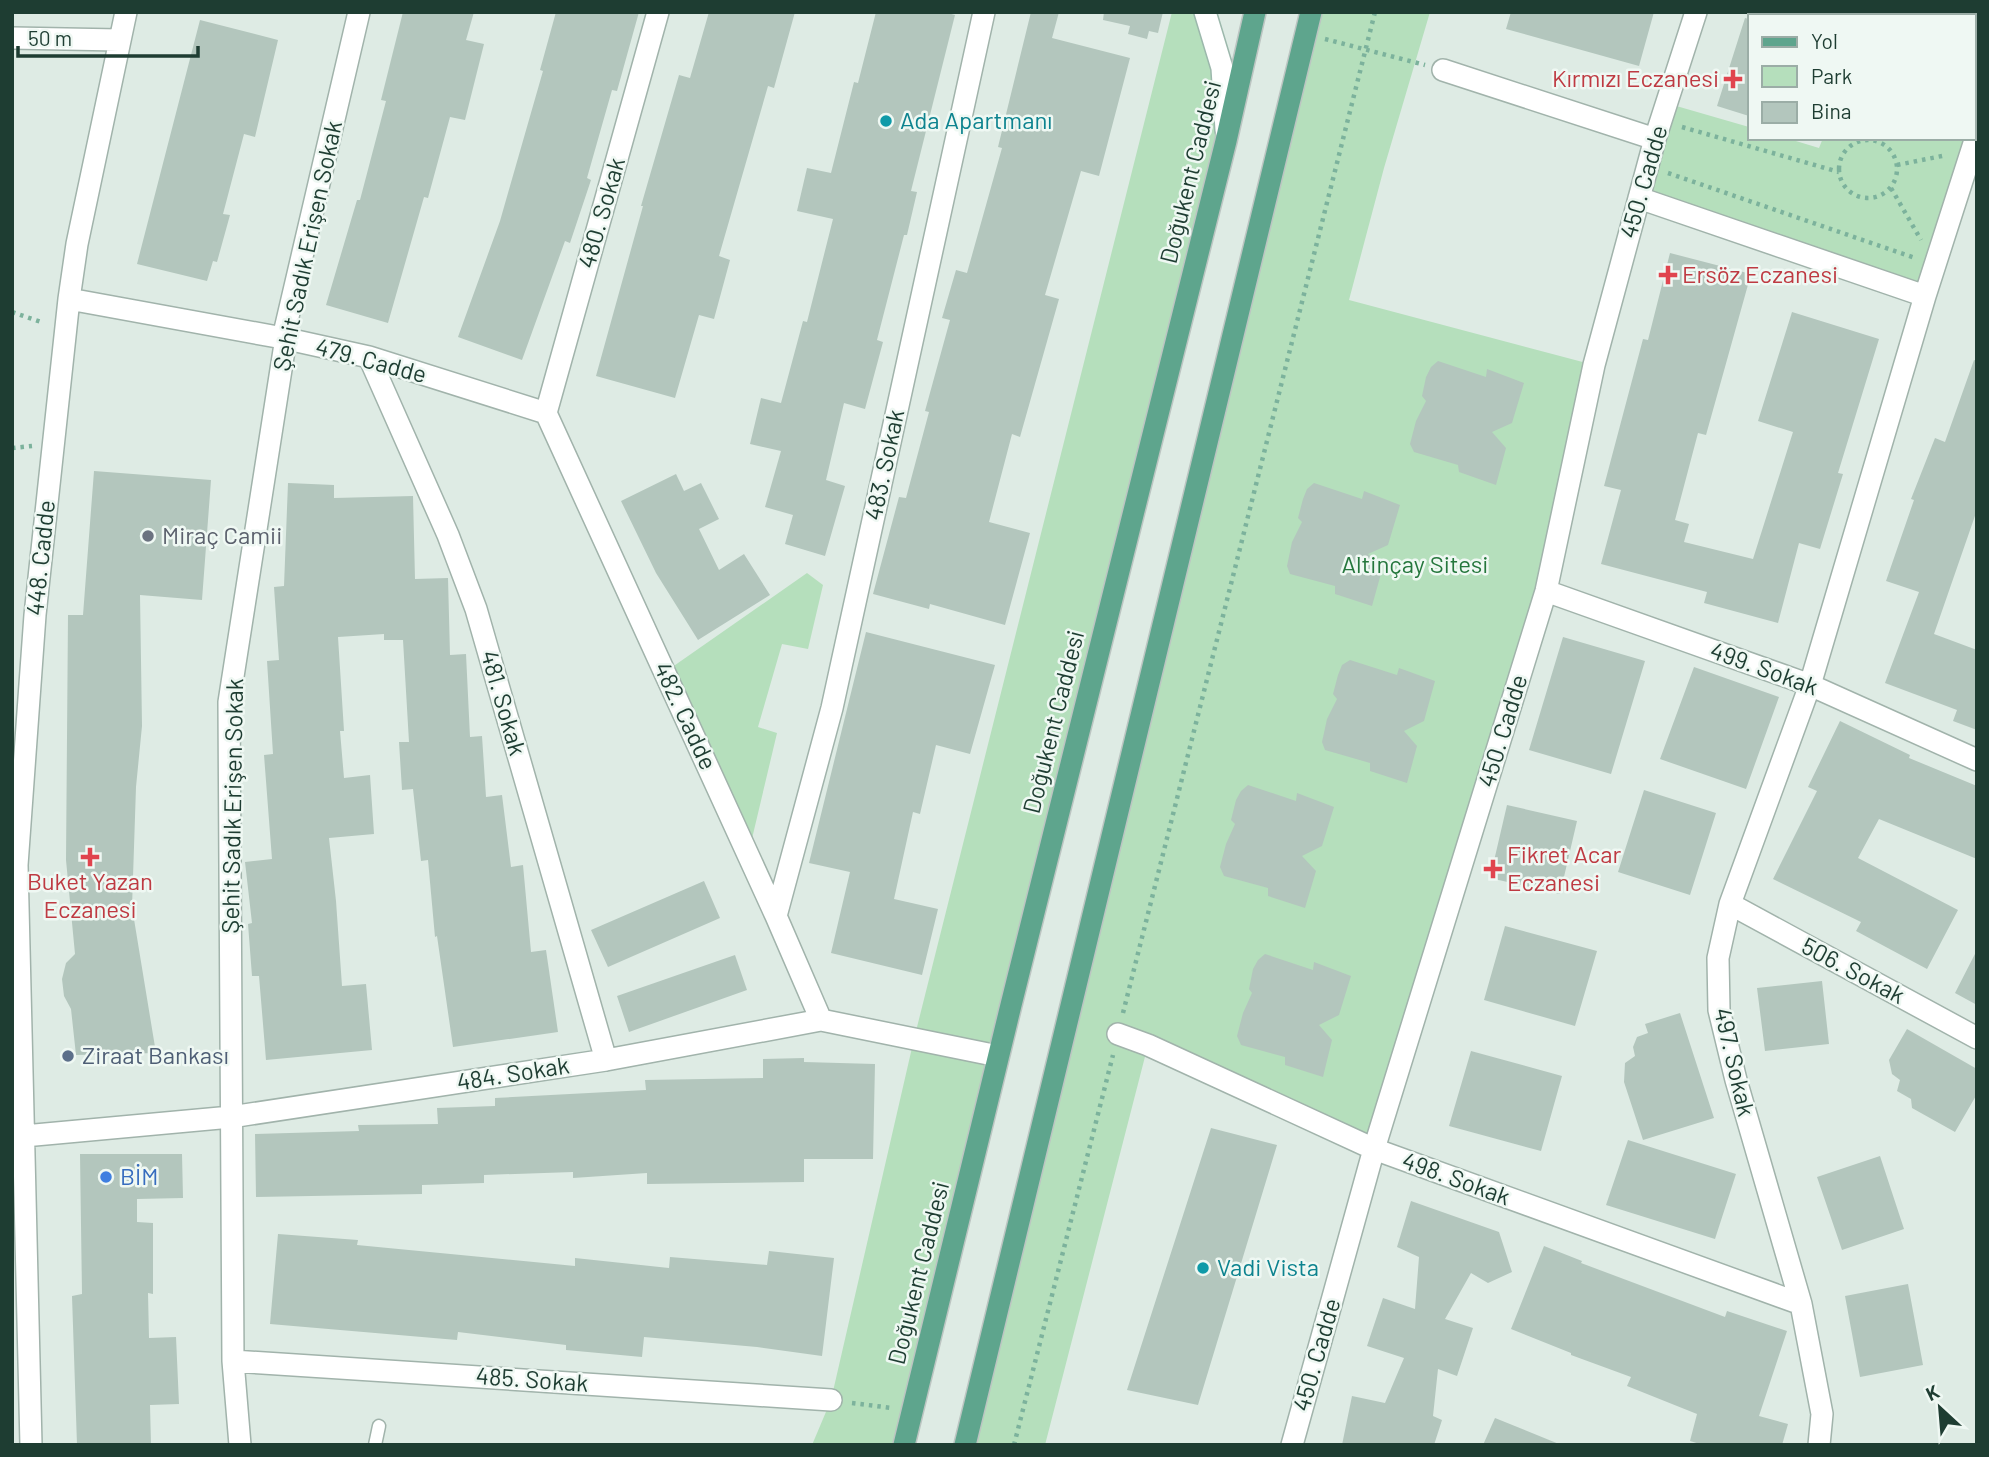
<svg xmlns="http://www.w3.org/2000/svg" width="1989" height="1457" font-family="Barlow,sans-serif">
	<rect width="100%" height="100%" fill="#deebe4"/>
	<!-- green -->
	<path fill="#b5dfbc" d="M 1172,12 L 1205,12 L 1226,141 L 904,1445 L 812,1445 L 831,1400 L 914,1039 Z
		M 1311,12 L 1430,12 L 1384,168 L 1349,300 L 1594,365 L 1546,591 L 1374,1149 L 1148,1045 L 1045,1445 L 965,1445 Z
		M 1666,103 L 1749,127 L 1749,138 L 1786,138 L 1819,148 L 1823,138 L 1965,138 L 1925,296 L 1639,198 Z
		M 807,573 L 823,585 L 808,649 L 782,644 L 758,727 L 777,733 L 750,847 L 668,670 Z"/>
	<!-- building -->
	<path fill="#b3c6bd" d="M 403,12 L 474,12 L 466,40 L 484,44 L 465,120 L 450,117 L 428,198 L 424,197 L 388,323 L 326,305 L 357,200 L 360,200 L 386,101 L 381,100 Z
		M 556,12 L 639,12 L 617,91 L 612,90 L 587,178 L 591,180 L 570,243 L 565,241 L 522,360 L 458,337 L 500,221 L 543,71 L 540,70 Z
		M 709,12 L 795,12 L 774,88 L 768,86 L 719,256 L 730,260 L 714,319 L 699,315 L 675,398 L 596,376 L 643,206 L 641,206 L 679,75 L 690,78 Z
		M 876,12 L 944,12 L 955,15 L 911,191 L 917,192 L 907,235 L 904,235 L 877,340 L 883,342 L 865,409 L 844,403 L 826,480 L 845,486 L 825,556 L 785,544 L 793,515 L 765,507 L 781,451 L 750,444 L 761,398 L 781,403 L 803,321 L 807,322 L 833,219 L 797,211 L 807,168 L 831,173 L 854,82 L 858,83 Z
		M 1031,12 L 1059,12 L 1052,38 L 1130,58 L 1099,176 L 1081,171 L 1045,295 L 1059,299 L 1020,437 L 1012,434 L 989,522 L 1030,533 L 1005,625 L 930,604 L 929,609 L 873,594 L 899,497 L 906,498 L 929,412 L 925,411 L 950,320 L 942,318 L 956,270 L 967,273 L 1002,148 L 998,147 Z
		M 1104,12 L 1163,12 L 1158,33 L 1149,31 L 1147,39 L 1128,34 L 1130,26 L 1103,20 Z
		M 1511,12 L 1654,12 L 1639,66 L 1506,29 Z
		M 1745,18 L 1749,19 L 1749,116 L 1717,106 Z
		M 200,20 L 278,40 L 255,137 L 244,134 L 223,214 L 230,215 L 217,262 L 213,261 L 207,281 L 137,264 Z
		M 1670,253 L 1751,274 L 1706,435 L 1698,433 L 1675,520 L 1689,524 L 1684,542 L 1753,559 L 1793,432 L 1758,421 L 1792,312 L 1879,339 L 1838,473 L 1843,474 L 1820,549 L 1799,543 L 1778,623 L 1704,603 L 1707,592 L 1601,564 L 1621,490 L 1604,486 L 1643,339 L 1648,340 Z
		M 1974,360 L 1977,361 L 1977,510 L 1934,634 L 1977,650 L 1977,730 L 1953,721 L 1957,710 L 1885,683 L 1919,592 L 1886,581 L 1914,500 L 1911,499 L 1935,438 L 1945,442 Z
		M 1438,361 L 1486,377 L 1487,369 L 1524,383 L 1512,423 L 1492,432 L 1506,448 L 1496,485 L 1459,472 L 1458,465 L 1414,452 L 1410,444 L 1416,421 L 1426,401 L 1422,396 L 1426,377 L 1431,367 Z
		M 94,471 L 211,480 L 202,600 L 140,595 L 142,726 L 136,787 L 132,907 L 156,1053 L 76,1055 L 71,1009 L 64,996 L 62,979 L 66,963 L 75,954 L 66,860 L 68,615 L 83,615 Z
		M 676,474 L 684,491 L 701,483 L 719,519 L 699,529 L 719,570 L 744,554 L 770,595 L 698,640 L 656,573 L 621,501 Z
		M 288,483 L 334,485 L 334,498 L 413,496 L 415,579 L 448,578 L 450,655 L 466,654 L 470,737 L 482,736 L 486,797 L 502,795 L 511,867 L 523,865 L 531,952 L 546,950 L 558,1032 L 453,1047 L 437,936 L 435,937 L 428,860 L 421,861 L 413,789 L 402,790 L 399,742 L 409,742 L 403,640 L 384,640 L 384,634 L 338,637 L 344,731 L 340,731 L 344,778 L 370,775 L 374,834 L 329,838 L 336,901 L 342,986 L 366,984 L 372,1050 L 266,1060 L 259,976 L 252,976 L 248,924 L 252,923 L 245,862 L 272,859 L 264,755 L 273,754 L 267,661 L 279,660 L 274,587 L 284,586 Z
		M 1314,483 L 1362,499 L 1364,491 L 1400,505 L 1388,545 L 1368,554 L 1382,570 L 1372,606 L 1335,594 L 1335,586 L 1290,574 L 1287,566 L 1292,542 L 1302,522 L 1298,518 L 1303,499 L 1307,489 Z
		M 866,632 L 995,665 L 970,754 L 936,745 L 920,814 L 913,812 L 894,899 L 938,909 L 922,975 L 831,953 L 850,872 L 809,863 Z
		M 1563,637 L 1645,661 L 1611,774 L 1529,750 Z
		M 1350,660 L 1397,675 L 1399,668 L 1435,681 L 1424,721 L 1404,731 L 1417,746 L 1407,783 L 1370,771 L 1370,763 L 1325,750 L 1322,742 L 1327,719 L 1337,699 L 1333,694 L 1338,675 L 1342,665 Z
		M 1694,667 L 1779,697 L 1746,789 L 1660,759 Z
		M 1840,721 L 1910,755 L 1909,758 L 1977,786 L 1977,859 L 1879,819 L 1858,858 L 1958,910 L 1927,969 L 1856,931 L 1861,922 L 1773,879 L 1817,791 L 1808,787 Z
		M 1248,785 L 1296,801 L 1297,793 L 1334,807 L 1322,846 L 1302,856 L 1316,871 L 1305,908 L 1268,896 L 1268,888 L 1224,876 L 1220,867 L 1226,844 L 1235,824 L 1231,820 L 1236,800 L 1241,791 Z
		M 1644,790 L 1716,813 L 1690,895 L 1618,872 Z
		M 1507,805 L 1577,821 L 1560,894 L 1490,878 Z
		M 704,881 L 720,918 L 608,967 L 591,930 Z
		M 1505,926 L 1597,951 L 1575,1026 L 1484,1000 Z
		M 1977,950 L 1977,1005 L 1955,993 Z
		M 1265,954 L 1313,970 L 1314,962 L 1351,976 L 1339,1015 L 1319,1025 L 1332,1040 L 1323,1077 L 1285,1065 L 1285,1057 L 1241,1045 L 1237,1036 L 1243,1013 L 1252,993 L 1249,989 L 1253,969 L 1258,960 Z
		M 735,955 L 747,990 L 629,1032 L 617,996 Z
		M 1822,981 L 1829,1044 L 1765,1051 L 1757,988 Z
		M 1680,1013 L 1714,1118 L 1643,1140 L 1624,1082 L 1625,1063 L 1635,1056 L 1633,1047 L 1637,1037 L 1648,1033 L 1645,1024 Z
		M 1907,1029 L 1977,1069 L 1977,1094 L 1955,1132 L 1912,1108 L 1911,1099 L 1897,1091 L 1900,1080 L 1892,1074 L 1889,1060 Z
		M 1471,1051 L 1562,1076 L 1541,1151 L 1449,1126 Z
		M 804,1058 L 804,1062 L 875,1064 L 873,1159 L 804,1159 L 804,1182 L 647,1184 L 647,1173 L 573,1178 L 573,1172 L 484,1175 L 484,1183 L 422,1185 L 422,1194 L 256,1197 L 255,1134 L 359,1131 L 358,1125 L 438,1124 L 437,1108 L 495,1106 L 495,1098 L 646,1090 L 645,1080 L 763,1078 L 763,1059 Z
		M 1211,1128 L 1277,1145 L 1198,1405 L 1127,1390 Z
		M 1628,1140 L 1736,1174 L 1715,1239 L 1606,1205 Z
		M 80,1154 L 182,1154 L 183,1198 L 137,1199 L 137,1222 L 153,1223 L 153,1294 L 148,1293 L 149,1338 L 176,1337 L 179,1404 L 150,1405 L 151,1445 L 77,1445 L 72,1296 L 82,1294 Z
		M 1880,1156 L 1904,1229 L 1842,1250 L 1817,1177 Z
		M 1411,1201 L 1499,1232 L 1512,1272 L 1488,1283 L 1471,1273 L 1445,1319 L 1473,1328 L 1457,1376 L 1438,1369 L 1433,1416 L 1442,1420 L 1434,1445 L 1342,1445 L 1352,1396 L 1385,1403 L 1404,1358 L 1367,1346 L 1383,1298 L 1415,1309 L 1419,1257 L 1397,1247 Z
		M 278,1234 L 358,1240 L 357,1245 L 575,1266 L 575,1258 L 669,1268 L 670,1257 L 767,1265 L 769,1251 L 834,1258 L 822,1356 L 757,1347 L 644,1337 L 642,1357 L 566,1350 L 566,1345 L 458,1332 L 457,1340 L 270,1324 Z
		M 1544,1246 L 1582,1261 L 1581,1263 L 1725,1317 L 1727,1311 L 1787,1331 L 1759,1416 L 1788,1424 L 1782,1445 L 1703,1445 L 1690,1441 L 1697,1414 L 1627,1386 L 1631,1377 L 1571,1355 L 1571,1353 L 1511,1329 Z
		M 1908,1284 L 1923,1365 L 1860,1377 L 1845,1296 Z
		M 1495,1418 L 1559,1444 L 1559,1445 L 1483,1445 Z"/>
	<g fill="none" stroke-linecap="round" stroke-linejoin="round">
		<!-- lane casing -->
		<g stroke="#a1b3ab" stroke-width="15">
			<path id="lane" d="M 375,1445 L 379,1426"/>
		</g>
		<!-- street casing -->
		<g stroke="#a1b3ab" stroke-width="24">
			<path id="street" d="M 12,38 L 119,40
				M 1443,70 L 1655,139
				M 1639,198 L 1925,296
				M 69,299 L 283,338 L 369,357 L 546,413
				M 369,357 L 448,535 L 476,609 L 606,1060
				M 546,413 L 776,916 L 821,1020
				M 546,413 L 658,12
				M 1546,591 L 1810,685 L 1977,760
				M 1730,904 L 1977,1038
				M 776,916 L 832,708 L 984,12
				M 1118,1034 L 1148,1045 L 1374,1149 L 1801,1304
				M 24,1136 L 231,1117 L 606,1060 L 821,1020 L 998,1056
				M 233,1361 L 831,1400
				M 31,1445 L 17,865 L 35,615 L 69,299 L 77,244 L 126,12
				M 240,1445 L 233,1361 L 229,702 L 285,344 L 283,338 L 359,12
				M 1292,1445 L 1374,1149 L 1546,591 L 1594,365 L 1655,139 L 1696,12
				M 1819,1445 L 1822,1414 L 1801,1304 L 1736,1080 L 1719,1010 L 1718,958 L 1730,904 L 1810,685 L 1925,296 L 1977,134"/>
		</g>
		<!-- secondary casing -->
		<g stroke="#9cb8ac" stroke-width="24">
			<path id="secondary" d="M 1205,12 L 1222,68 L 1226,130"/>
		</g>
		<!-- primary casing -->
		<g stroke="#bcc5c2" stroke-width="24">
			<path id="primary" d="M 904,1445 L 1011,1005 L 1226,141 L 1255,12
				M 965,1445 L 1311,12"/>
		</g>
		<!-- path -->
		<path stroke="#7cb29c" stroke-width="4.5" stroke-dasharray="3.5 5" stroke-linecap="butt" d="M 1325,39 L 1425,65
			M 1682,127 L 1839,172
			M1839 169a29 29 0 1 1 58 0a29 29 0 1 1-58 0Z
			M 1897,165 L 1947,155
			M 1668,173 L 1915,258
			M 1891,188 L 1921,240
			M 12,312 L 44,323
			M 12,448 L 32,446
			M 1123,1013 L 1375,12
			M 852,1403 L 892,1408
			M 1014,1445 L 1113,1055"/>
		<!-- lane -->
		<use href="#lane" stroke="#fff" stroke-width="12"/>
		<!-- street -->
		<use href="#street" stroke="#fff" stroke-width="21"/>
		<!-- secondary -->
		<use href="#secondary" stroke="#fff" stroke-width="21"/>
		<!-- primary -->
		<use href="#primary" stroke="#5ea58d" stroke-width="21"/>
	</g>
	<!-- markers -->
	<g fill="#e0444e" stroke="#eff8f3" stroke-width="2.5">
		<path d="M1729.5 68.5h7v7h7v7h-7v7h-7v-7h-7v-7h7z"/>
		<path d="M1664.5 264.5h7v7h7v7h-7v7h-7v-7h-7v-7h7z"/>
		<path d="M86.5 846.5h7v7h7v7h-7v7h-7v-7h-7v-7h7z"/>
		<path d="M1489.5 858.5h7v7h7v7h-7v7h-7v-7h-7v-7h7z"/>
	</g>
	<g fill="#0f9aa8" stroke="#eff8f3" stroke-width="2.5">
		<circle cx="886" cy="121" r="7"/>
		<circle cx="1203" cy="1268" r="7"/>
	</g>
	<circle fill="#6b7280" stroke="#eff8f3" stroke-width="2.5" cx="148" cy="536" r="7"/>
	<circle fill="#5c6f8a" stroke="#eff8f3" stroke-width="2.5" cx="68" cy="1056" r="7"/>
	<circle fill="#3f7fe0" stroke="#eff8f3" stroke-width="2.5" cx="106" cy="1177" r="7"/>
	<g text-anchor="middle" stroke-width="5" stroke-linejoin="round" paint-order="stroke">
		<!-- health labels -->
		<g font-size="24" fill="#be3a42" stroke="#eff8f3" text-anchor="start">
			<text x="1719" y="87" text-anchor="end">Kırmızı Eczanesi</text>
			<text x="1682" y="283">Ersöz Eczanesi</text>
			<text x="1507" y="863">Fikret Acar<tspan x="1507" dy="28">Eczanesi</tspan></text>
			<text x="90" y="890" text-anchor="middle">Buket Yazan<tspan x="90" dy="28">Eczanesi</tspan></text>
		</g>
		<!-- culture labels -->
		<g font-size="24" fill="#0d838f" stroke="#eff8f3" text-anchor="start">
			<text x="900" y="129">Ada Apartmanı</text>
			<text x="1217" y="1276">Vadi Vista</text>
		</g>
		<!-- street labels -->
		<g font-size="24" fill="#1e3d32" stroke="#eff8f3">
			<text transform="translate(1191 172) rotate(-76)" y="8">Doğukent Caddesi</text>
			<text transform="translate(1644 182) rotate(-74)" y="8">450. Cadde</text>
			<text transform="translate(602 213) rotate(-74)" y="8">480. Sokak</text>
			<text transform="translate(308 246) rotate(-78)" y="8">Şehit Sadık Erişen Sokak</text>
			<text transform="translate(371 361) rotate(15)" y="8">479. Cadde</text>
			<text transform="translate(885 465) rotate(-78)" y="8">483. Sokak</text>
			<text transform="translate(41 558) rotate(-84)" y="8">448. Cadde</text>
			<text transform="translate(1764 669) rotate(20)" y="8">499. Sokak</text>
			<text transform="translate(503 703) rotate(74)" y="8">481. Sokak</text>
			<text transform="translate(685 716) rotate(65)" y="8">482. Cadde</text>
			<text transform="translate(1054 722) rotate(-76)" y="8">Doğukent Caddesi</text>
			<text transform="translate(1503 731) rotate(-73)" y="8">450. Cadde</text>
			<text transform="translate(233 806) rotate(-89)" y="8">Şehit Sadık Erişen Sokak</text>
			<text transform="translate(1853 971) rotate(28)" y="8">506. Sokak</text>
			<text transform="translate(1734 1062) rotate(77)" y="8">497. Sokak</text>
			<text transform="translate(513 1074) rotate(-9)" y="8">484. Sokak</text>
			<text transform="translate(1456 1179) rotate(20)" y="8">498. Sokak</text>
			<text transform="translate(919 1273) rotate(-76)" y="8">Doğukent Caddesi</text>
			<text transform="translate(1317 1355) rotate(-74)" y="8">450. Cadde</text>
			<text transform="translate(532 1380) rotate(4)" y="8">485. Sokak</text>
		</g>
		<!-- worship labels -->
		<g font-size="24" fill="#5b616d" stroke="#eff8f3" text-anchor="start">
			<text x="162" y="544">Miraç Camii</text>
		</g>
		<!-- park labels -->
		<g font-size="24" fill="#25773d" stroke="#eff8f3">
			<text x="1415" y="573">Altinçay Sitesi</text>
		</g>
		<!-- service labels -->
		<g font-size="24" fill="#4e5e75" stroke="#eff8f3" text-anchor="start">
			<text x="82" y="1064">Ziraat Bankası</text>
		</g>
		<!-- shop labels -->
		<g font-size="24" fill="#366cbe" stroke="#eff8f3" text-anchor="start">
			<text x="120" y="1185">BİM</text>
		</g>
	</g>
	<!-- border -->
	<rect width="1989" height="1457" fill="none" stroke="#1e3d32" stroke-width="28"/>
	<!-- legend -->
	<rect x="1748" y="14" width="228" height="126" fill="#eff8f3" stroke="#9bada6" stroke-width="2"/>
	<rect x="1762" y="37" width="35" height="10" fill="#5ea58d" stroke="#9bada6" stroke-width="2"/>
	<text x="1811" y="49" font-size="21" fill="#1e3d32">Yol</text>
	<rect x="1762" y="66" width="35" height="21" fill="#b5dfbc" stroke="#9bada6" stroke-width="2"/>
	<text x="1811" y="84" font-size="21" fill="#1e3d32">Park</text>
	<rect x="1762" y="102" width="35" height="21" fill="#b3c6bd" stroke="#9bada6" stroke-width="2"/>
	<text x="1811" y="119" font-size="21" fill="#1e3d32">Bina</text>
	<!-- north arrow -->
	<g transform="translate(1940 1408) rotate(334)" stroke="#eff8f3" stroke-width="5" paint-order="stroke">
	<path d="M0-5L12 26L0 18L-12 26Z" fill="#1e3d32"/>
	<text y="-10" font-size="19" font-weight="bold" text-anchor="middle" fill="#1e3d32">K</text>
	</g>
	<!-- scale -->
	<path d="M18 46v10h180v-10" fill="none" stroke="#1e3d32" stroke-width="3.5"/>
	<text x="28" y="46" font-size="21" fill="#1e3d32" stroke="#eff8f3" stroke-width="5" paint-order="stroke">50 m</text>
</svg>
